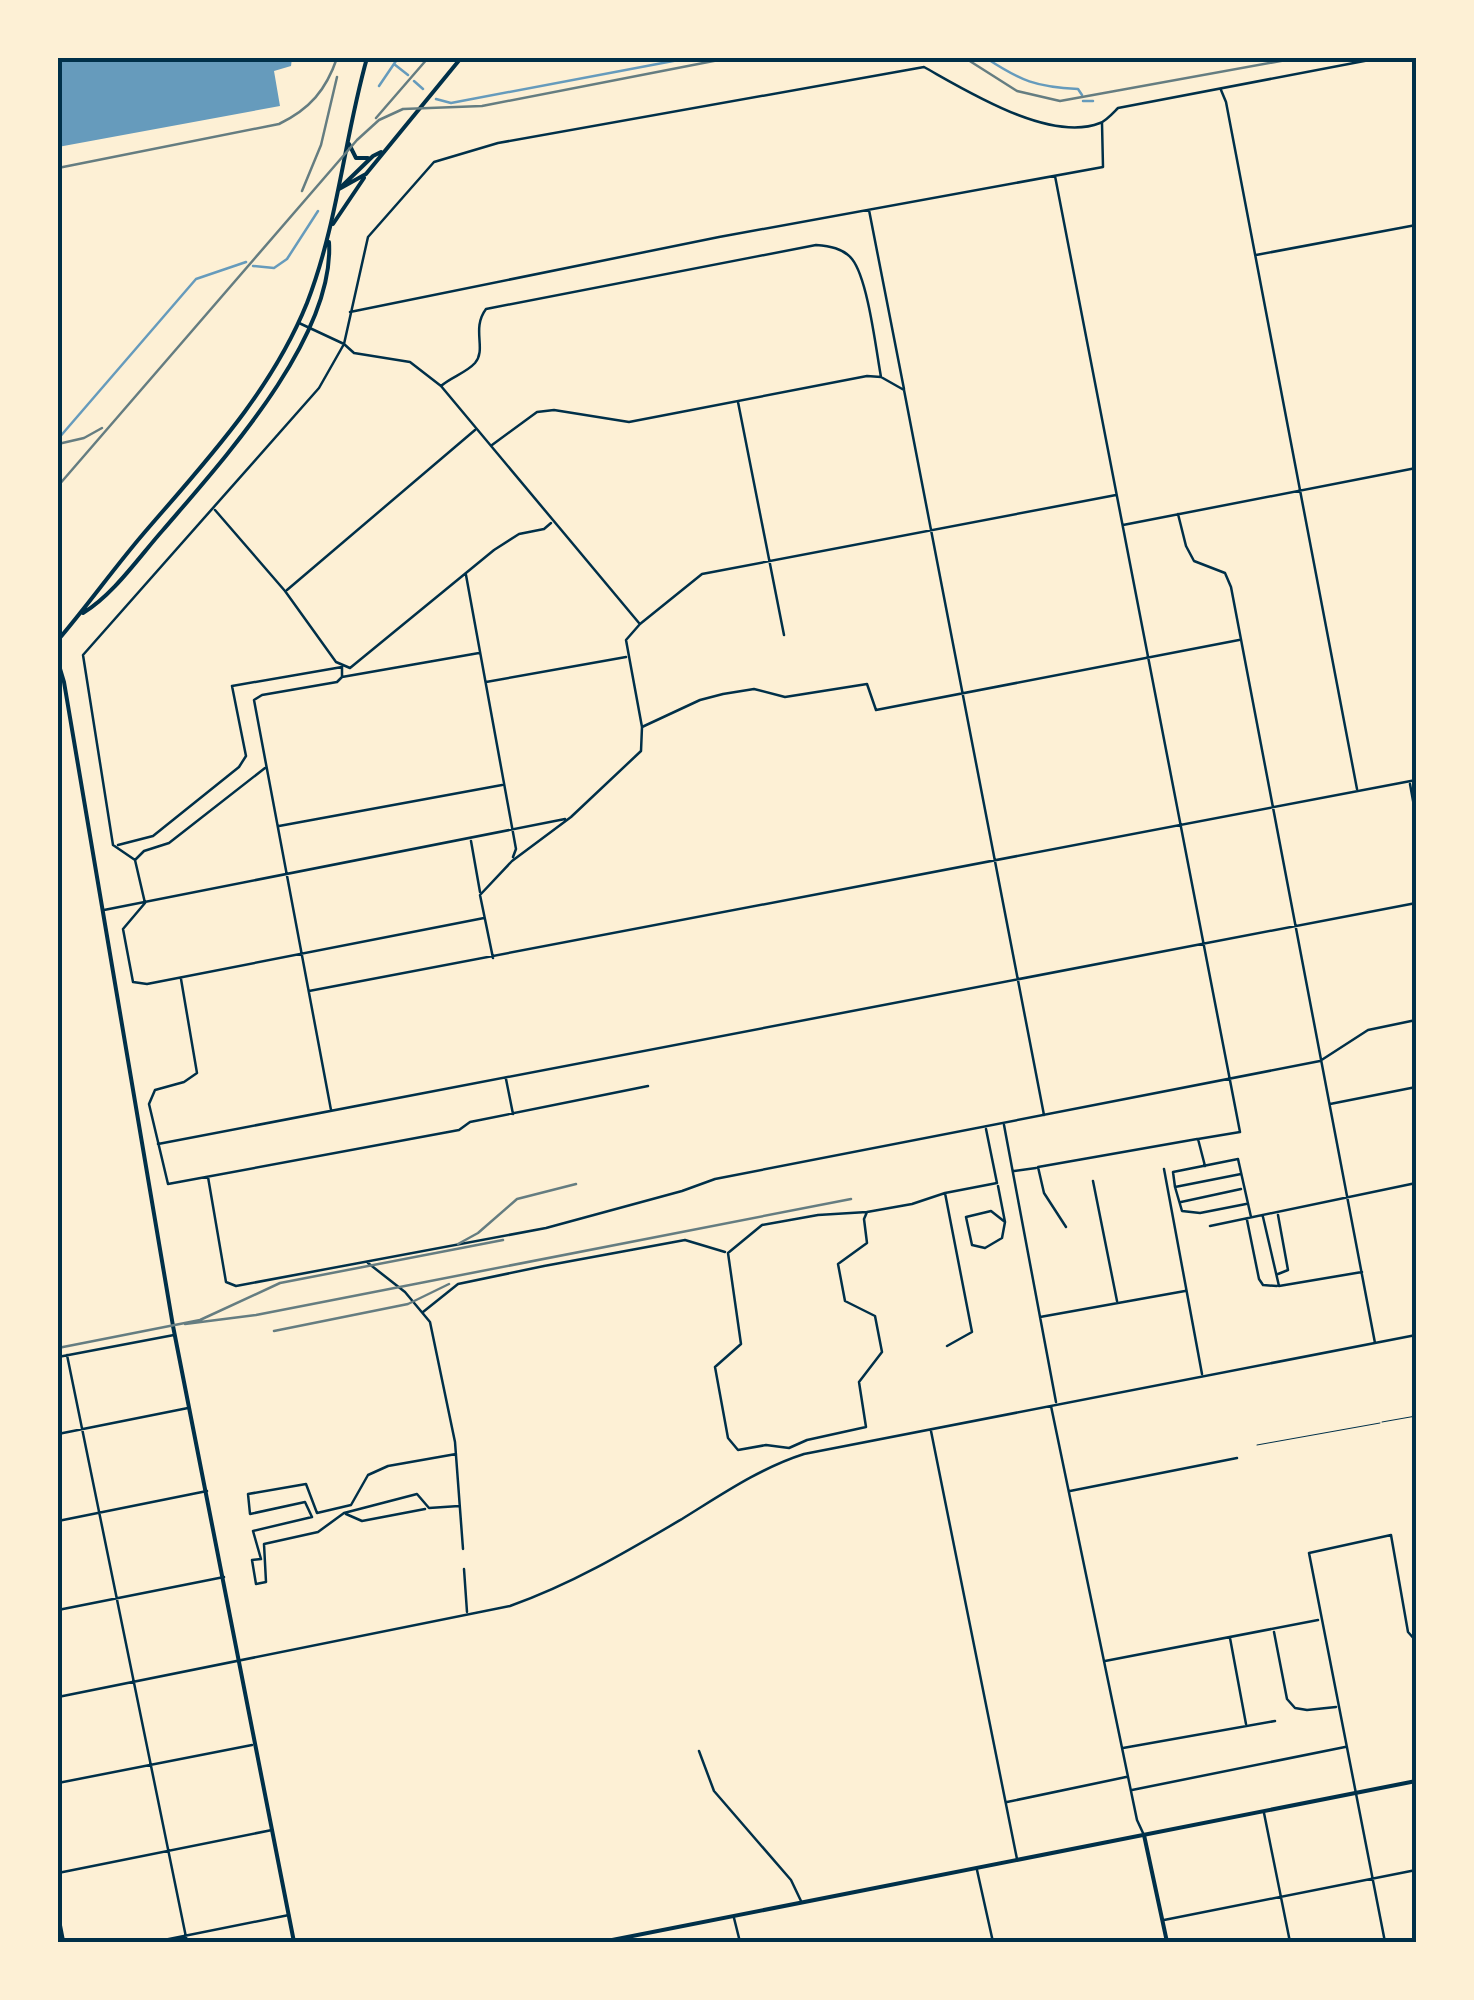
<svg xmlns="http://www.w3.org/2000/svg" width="1474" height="2000" font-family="'Nunito Sans',sans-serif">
	<rect width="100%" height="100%" fill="#fdf0d5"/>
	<!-- water -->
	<path fill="#669bbc" d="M 58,58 L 292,58 L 291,66 L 274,71 L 280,106 L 58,147 Z"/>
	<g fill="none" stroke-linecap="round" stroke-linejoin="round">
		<!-- stream -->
		<path stroke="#669bbc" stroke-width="2.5" d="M 986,58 C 1021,81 1036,87 1078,89 L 1082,95
			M 394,64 L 408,75
			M 414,81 L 423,89
			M 379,86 L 398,58
			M 436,99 L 451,103 L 689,58
			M 1083,101 L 1093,101
			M 253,266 L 274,268 L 287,259 L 318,211
			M 58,439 L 196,279 L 246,262"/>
		<!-- service -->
		<path stroke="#003049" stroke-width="1" d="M 1382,1422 L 1416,1416
			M 1257,1445 L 1380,1423"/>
		<!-- minor -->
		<path stroke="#003049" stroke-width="2.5" d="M 1221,90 L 1226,102 L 1357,789
			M 1055,176 L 1240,1132 L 1198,1139 L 1205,1166
			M 869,210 L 904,389
			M 1256,255 L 1416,225
			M 350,312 L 719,237 L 1103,167 L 1102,123
			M 299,323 L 344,344 L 354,353 L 410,362 L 441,386 L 639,623
			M 441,386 C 451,377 466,373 475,363 C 487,349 471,329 486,309 L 816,245 C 829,246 843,248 852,259 C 868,279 876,350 881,377 L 904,390 L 1044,1115
			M 738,402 L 784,635
			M 492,445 L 537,412 L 554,410 L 629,422 L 867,376 L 881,377
			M 215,510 L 285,591 L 336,662 L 350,668 L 494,550 L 519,534 L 544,529 L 551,523
			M 1178,514 L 1186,546 L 1194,561 L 1225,573 L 1231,587 L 1375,1343
			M 1123,525 L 1416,468
			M 466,575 L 516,849 L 513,857
			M 287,590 L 475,430
			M 486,682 L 626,657
			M 642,727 L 700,700 L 723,694 L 754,689 L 785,697 L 867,684 L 876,710 L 1239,640
			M 1410,784 L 1416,817
			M 279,826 L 502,785
			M 471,841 L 480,892
			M 118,845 L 153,836 L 239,767 L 246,756 L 232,686 L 342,667 L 342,677 L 479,653
			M 135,860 L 144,851 L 169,843 L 265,768
			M 104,910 L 565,819
			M 484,918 L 147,984 L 133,982 L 123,929 L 145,903 L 135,860 L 113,845 L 83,655 L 319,388 L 344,344 L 368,237 L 434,162 L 498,143 L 924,67 C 967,91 1050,143 1100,123 C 1106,121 1113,113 1118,108 L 1380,58
			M 493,958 L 480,895 L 512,861 L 571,817 L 641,751 L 642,727 L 626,640 L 640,624 L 702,574 L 1116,495
			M 181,979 L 197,1073 L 184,1082 L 155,1090 L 149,1104 L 168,1184 L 459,1130 L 470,1122 L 648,1086
			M 309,991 L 1416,780
			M 506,1079 L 513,1114
			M 1330,1104 L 1416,1087
			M 331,1110 L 254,700 L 262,695 L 337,682 L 342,677
			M 1004,1125 L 1056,1402
			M 158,1144 L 1416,903
			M 1164,1169 L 1202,1374
			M 1014,1171 L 1036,1168
			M 1241,1174 L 1175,1187 L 1173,1172 L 1238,1159 L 1251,1217
			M 208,1177 L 226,1282 L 236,1286 L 546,1228 L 682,1191 L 715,1179 L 1320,1061 L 1368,1030 L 1416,1020
			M 1093,1181 L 1117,1301
			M 998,1186 L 1005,1222 L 1002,1238 L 985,1248 L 972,1245 L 966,1217 L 991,1211 L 1005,1222
			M 1175,1187 L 1182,1211 L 1200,1213 L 1246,1204
			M 1181,1202 L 1241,1189
			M 867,1212 L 818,1215 L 762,1225 L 728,1253 L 741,1344 L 715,1367 L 728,1438 L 738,1450 L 766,1445 L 789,1448 L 807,1440 L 866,1427 L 859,1382 L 882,1352 L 875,1316 L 845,1301 L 838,1264 L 867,1243 L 864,1219 L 867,1212 L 912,1204 L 945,1193
			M 1263,1217 L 1279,1286 L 1362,1272
			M 1247,1220 L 1259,1279 L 1263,1285 L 1277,1286
			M 1210,1226 L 1416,1183
			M 1066,1227 L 1044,1193 L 1038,1167 L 1197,1139
			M 368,1263 L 405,1292 L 430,1322 L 455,1442 L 463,1549
			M 1278,1274 L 1288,1270 L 1278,1215
			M 423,1312 L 458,1284 L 544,1266 L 685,1240 L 725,1252
			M 1040,1317 L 1185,1291
			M 947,1346 L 972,1332 L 945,1193 L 997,1183 L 986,1129
			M 67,1355 L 187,1942
			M 58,1357 L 174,1335
			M 1051,1406 L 1137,1820 L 1143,1833
			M 931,1431 L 1017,1859
			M 58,1434 L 188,1408
			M 456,1454 L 388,1466 L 368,1475 L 351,1505 L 317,1513 L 306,1484 L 248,1494 L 250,1514 L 305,1502 L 312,1517 L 253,1531 L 261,1559 L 252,1560 L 256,1584 L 266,1582 L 264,1544 L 318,1532 L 344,1513 L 417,1494 L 429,1508 L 459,1506
			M 1070,1491 L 1237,1458
			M 346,1514 L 362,1521 L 425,1509
			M 58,1521 L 207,1491
			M 464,1569 L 467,1612
			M 58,1610 L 224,1577
			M 1274,1632 L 1287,1699 L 1295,1708 L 1307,1710 L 1336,1707
			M 1230,1638 L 1246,1724
			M 1105,1661 L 1318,1620
			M 58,1697 L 510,1606 C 572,1584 626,1552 682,1519 C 721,1495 760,1468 804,1454 L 1416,1335
			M 1123,1748 L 1275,1721
			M 699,1751 L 714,1791 L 791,1880 L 801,1901
			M 58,1783 L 252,1745
			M 1132,1790 L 1345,1747
			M 1007,1802 L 1126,1777
			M 1264,1813 L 1290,1942
			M 977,1870 L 993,1942
			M 58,1873 L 272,1830
			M 58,1911 L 64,1942
			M 734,1918 L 740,1942
			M 1164,1920 L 1416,1870
			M 154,1942 L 289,1915
			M 1385,1942 L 1309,1553 L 1391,1535 L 1408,1632 L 1416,1641"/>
		<!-- tertiary -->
		<path stroke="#003049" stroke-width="4" d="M 58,662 L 64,682 L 173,1326 L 294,1942
			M 1144,1835 L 1167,1942"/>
		<!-- secondary -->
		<path stroke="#003049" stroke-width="4" d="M 349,144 L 356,158 L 368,158
			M 340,188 L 373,156 L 381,152
			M 339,189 L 366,174 L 461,58
			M 333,224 L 364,178
			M 602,1942 L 1416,1781"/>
		<!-- primary -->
		<path stroke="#003049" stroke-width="4" d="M 83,613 C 114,594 139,557 163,530 C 222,461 335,338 329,242
			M 58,640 C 88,605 114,568 144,533 C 206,461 271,392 307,303 C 338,223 344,139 367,58"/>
		<!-- rail -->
		<path stroke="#657d81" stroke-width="2.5" d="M 965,58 L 1017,91 L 1060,101 L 1297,58
			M 376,118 L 428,58
			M 58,168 L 279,124 C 310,109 326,90 337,58
			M 302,191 L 321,145 L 337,77
			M 58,444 L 84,438 L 102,428
			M 58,486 L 357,140 L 379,120 L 403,109 L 482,106 L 729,58
			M 458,1244 L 478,1233 L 517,1199 L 576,1184
			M 185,1324 L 256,1315 L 851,1199
			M 274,1331 L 408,1304 L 449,1284
			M 58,1348 L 200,1320 L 280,1283 L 503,1240"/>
	</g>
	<!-- border -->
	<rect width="1474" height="2000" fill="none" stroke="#fdf0d5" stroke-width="120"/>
	<rect x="60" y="60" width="1354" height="1880" fill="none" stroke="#003049" stroke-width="4"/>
</svg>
